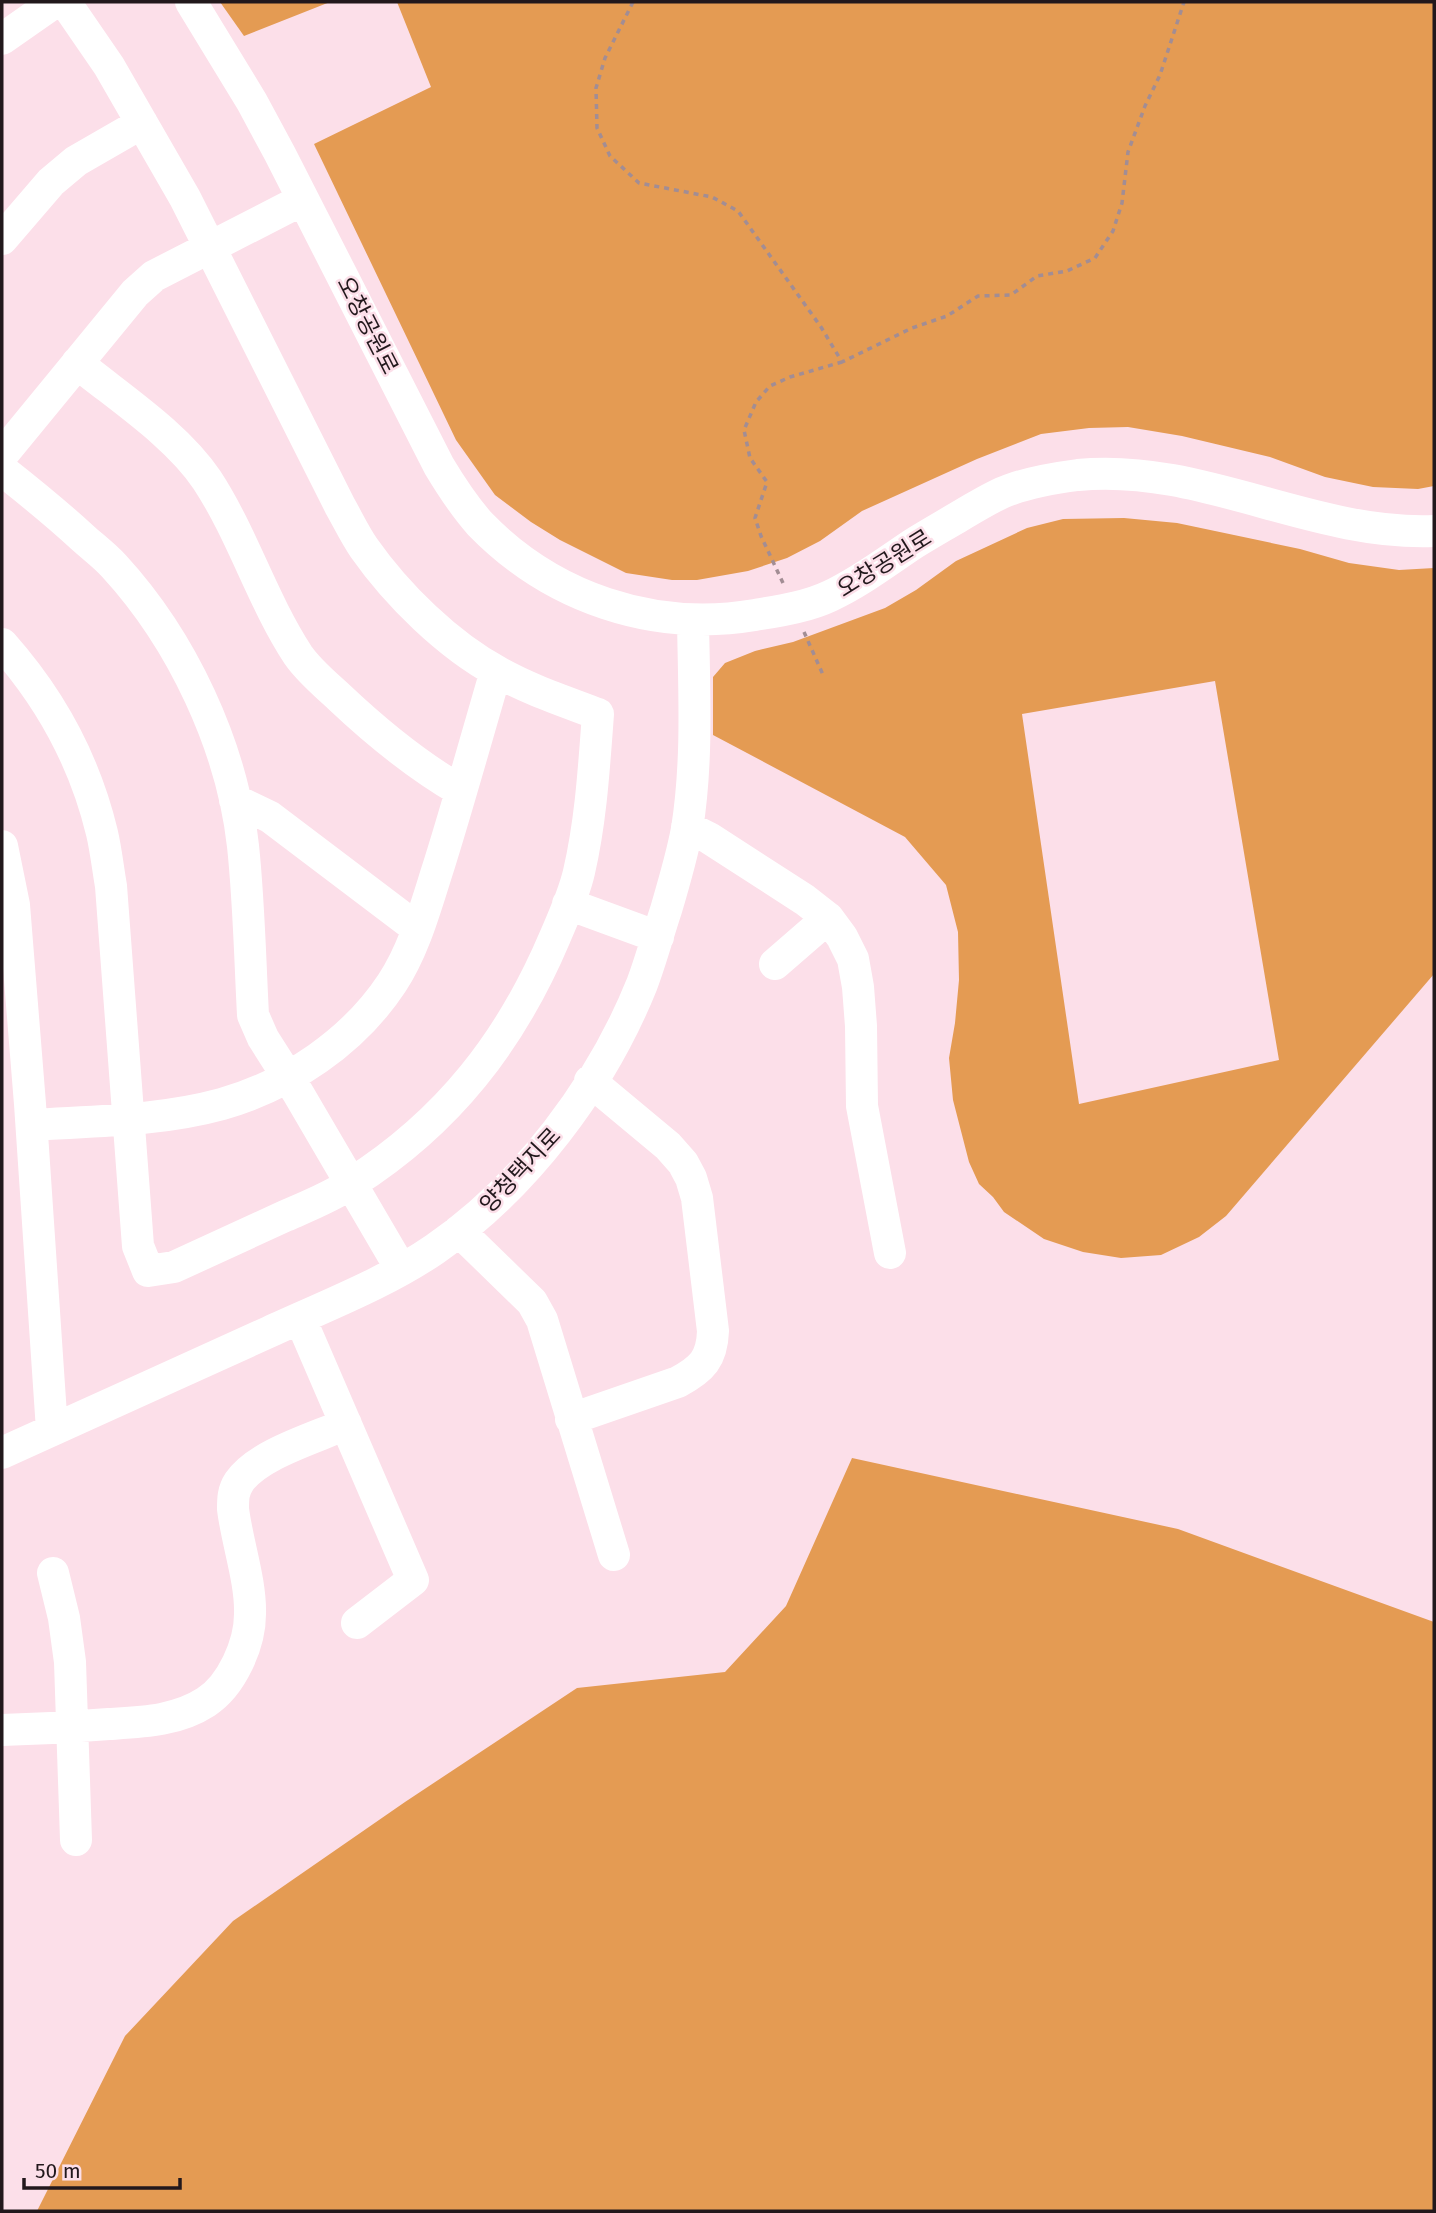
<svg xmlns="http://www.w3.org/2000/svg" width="1436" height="2213" font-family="'Fira Sans','Noto Sans KR',sans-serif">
	<rect width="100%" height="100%" fill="#fcdfe9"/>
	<!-- forest -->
	<path fill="#e49b53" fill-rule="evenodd" d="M 220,2 L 330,2 L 244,36 Z
		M 397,2 L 1434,2 L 1434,486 L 1418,489 L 1373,487 L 1325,477 L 1270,457 L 1182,436 L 1128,427 L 1089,428 L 1041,434 L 977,459 L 862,511 L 820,541 L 787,558 L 748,571 L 697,580 L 672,580 L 626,573 L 560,540 L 531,522 L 495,495 L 456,440 L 314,144 L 431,87 Z
		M 1124,518 L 1177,523 L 1300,549 L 1349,563 L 1399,570 L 1434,568 L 1434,974 L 1226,1216 L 1199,1237 L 1161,1255 L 1121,1258 L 1083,1252 L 1044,1239 L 1004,1212 L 993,1197 L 979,1184 L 969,1162 L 953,1100 L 949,1058 L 955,1023 L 959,980 L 958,932 L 946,885 L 905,837 L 713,735 L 713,677 L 725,663 L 755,651 L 793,642 L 885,608 L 916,590 L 956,561 L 1027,528 L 1063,519 ZM 1215,681 L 1279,1060 L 1079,1104 L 1022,714 Z
		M 852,1458 L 1178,1529 L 1434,1622 L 1434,2211 L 37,2211 L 125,2036 L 233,1921 L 405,1802 L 577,1688 L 725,1672 L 786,1606 Z"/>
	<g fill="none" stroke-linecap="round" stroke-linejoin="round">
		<!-- path -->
		<path stroke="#a28d94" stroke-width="3.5" stroke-dasharray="5 5" stroke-linecap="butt" d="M 633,2 L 605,58 L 596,88 L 597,128 L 610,156 L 639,183 L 712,197 L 738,211 L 821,327 L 842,362 L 912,328 L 947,316 L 978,296 L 1011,295 L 1037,276 L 1067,271 L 1095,258 L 1113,231 L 1122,203 L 1128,152 L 1145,106 L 1160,75 L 1184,2
			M 783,583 L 761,536 L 755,518 L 767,482 L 750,458 L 744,430 L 756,402 L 770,386 L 790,377 L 842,362
			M 804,632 L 824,677"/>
		<!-- minor -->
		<path stroke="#fff" stroke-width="32" d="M 191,2 L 252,102 L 280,154 L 439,466 C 451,486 464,506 480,524 C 552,598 653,632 755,615 C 779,611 807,607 830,596 C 860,582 886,562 913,544 C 929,534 945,525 960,516 C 976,507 992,496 1009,490 C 1031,482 1055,478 1078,475 C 1201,463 1312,536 1434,531
			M 2,39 L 55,2
			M 2,239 L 51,182 L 76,161 L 142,123
			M 77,363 C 120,398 177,435 207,480 C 243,535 262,600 298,655 C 309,671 325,684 339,697 C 376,732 416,765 461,791
			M 2,455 L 135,293 L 154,276 L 302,200
			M 2,470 C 30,492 57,514 83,538 C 93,547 105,556 114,566 C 182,640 232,746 243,846 C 249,902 250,959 253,1015 L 263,1038 L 298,1093 L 401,1269
			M 2,644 C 50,698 85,762 102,833 C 106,850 108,869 111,886 L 138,1246 L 148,1271 L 174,1267 C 211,1250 248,1233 285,1216 C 308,1206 331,1197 352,1183 C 448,1122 511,1041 555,937 C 564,916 574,894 579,872 C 591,820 594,767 598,714 C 564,701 530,690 498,672 C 448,645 397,595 364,548 C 355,535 348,520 340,506 L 185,198 L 109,66 L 65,2
			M 235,800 L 270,817 L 418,929
			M 687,827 L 709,838 L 805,900 L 828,918 L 842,937 L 853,959 L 858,987 L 861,1026 L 862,1106 L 890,1253
			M 2,846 L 14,905 L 30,1104 L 52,1430
			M 568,904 L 658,937
			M 775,964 L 828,918
			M 32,1125 C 95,1121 160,1121 222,1104 C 289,1085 353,1042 392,983 C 415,948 426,905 439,865 C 459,801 477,736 496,671
			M 459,1231 L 532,1302 L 542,1320 L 614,1555
			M 300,1318 L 413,1580 L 357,1623
			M 571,1419 L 678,1382 C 702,1369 712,1359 713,1331 L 697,1198 L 691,1178 L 683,1163 L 668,1146 L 590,1081
			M 2,1453 C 91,1413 180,1372 269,1332 C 323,1307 386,1283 435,1249 C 525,1187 601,1086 642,984 C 651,960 658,934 666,910 C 674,883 682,856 687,829 C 698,760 694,689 693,620
			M 53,1573 L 64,1618 L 70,1662 L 76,1840
			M 2,1730 C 37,1729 73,1727 109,1724 C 142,1722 177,1721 206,1702 C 232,1685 250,1644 250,1614 C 251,1581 237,1542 233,1509 C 233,1499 233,1491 239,1482 C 258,1454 315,1438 346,1424"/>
	</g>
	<g text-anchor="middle" stroke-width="5" stroke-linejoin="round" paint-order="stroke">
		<!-- street labels -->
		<g font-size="23" fill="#22181c" stroke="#fcdfe9">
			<text transform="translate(368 325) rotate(63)" y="8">오창공원로</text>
			<text transform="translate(884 563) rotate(-32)" y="8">오창공원로</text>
			<text transform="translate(520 1170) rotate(-47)" y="8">양청택지로</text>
		</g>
	</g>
	<!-- border -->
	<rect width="1436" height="2213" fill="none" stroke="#22181c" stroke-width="7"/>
	<!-- scale -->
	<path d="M24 2178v10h156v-10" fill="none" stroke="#22181c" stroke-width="3.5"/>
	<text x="35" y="2178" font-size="21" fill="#22181c" stroke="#fcdfe9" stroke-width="5" paint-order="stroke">50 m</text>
</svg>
